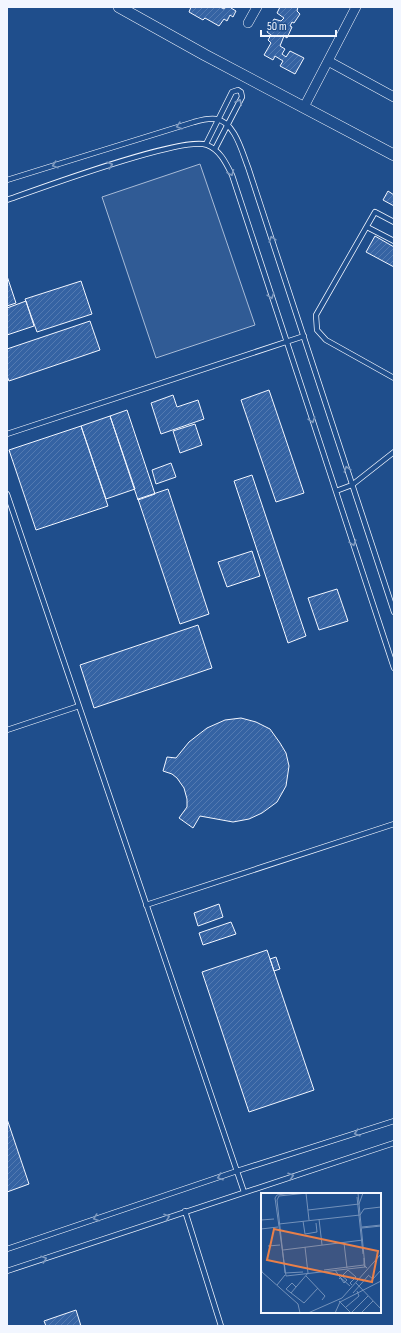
<svg xmlns="http://www.w3.org/2000/svg" width="401" height="1333" font-family="'Sofia Sans Condensed',sans-serif">
	<defs>
		<pattern id="building-hatch" width="6" height="6" patternUnits="userSpaceOnUse"><rect width="6" height="6" fill="#3563a3"/><path d="M-1 1l2-2M0 6l6-6M5 7l2-2" fill="none" stroke="#537ab1"/></pattern>
	</defs>
	<rect width="100%" height="100%" fill="#1f4e8c"/>
	<!-- parking -->
	<path fill="#305b95" stroke="#a8bbd7" d="M 200,164 L 255,325 L 156,358 L 102,197 Z"/>
	<!-- building -->
	<path fill="url(#building-hatch)" stroke="#f2f6ff" d="M 191,7 L 220,7 L 224,9 L 225,7 L 231,7 L 231,8 L 236,11 L 233,17 L 230,15 L 227,21 L 224,19 L 219,26 L 205,18 L 203,20 L 189,12 Z
		M 280,7 L 298,7 L 297,11 L 300,14 L 294,23 L 292,22 L 290,26 L 292,27 L 287,38 L 284,36 L 280,46 L 285,49 L 282,54 L 286,57 L 290,51 L 304,58 L 295,74 L 280,66 L 283,61 L 275,56 L 273,60 L 264,55 L 271,43 L 268,40 L 271,35 L 267,32 L 274,19 L 281,21 L 284,18 L 277,13 Z
		M 388,191 L 394,195 L 394,206 L 383,200 Z
		M 375,236 L 394,247 L 394,267 L 366,252 Z
		M 7,276 L 16,303 L 7,306 Z
		M 81,281 L 92,314 L 37,332 L 25,299 Z
		M 26,301 L 34,326 L 7,335 L 7,308 Z
		M 90,321 L 100,350 L 9,381 L 7,376 L 7,349 Z
		M 269,390 L 304,493 L 276,502 L 241,400 Z
		M 173,395 L 177,407 L 198,400 L 204,419 L 161,434 L 151,403 Z
		M 127,410 L 155,494 L 138,500 L 110,416 Z
		M 110,416 L 135,489 L 106,499 L 81,426 Z
		M 195,424 L 202,445 L 180,453 L 173,431 Z
		M 81,426 L 108,506 L 36,530 L 9,450 Z
		M 171,463 L 176,477 L 156,484 L 152,470 Z
		M 252,475 L 306,636 L 288,643 L 234,481 Z
		M 168,489 L 209,614 L 180,624 L 138,499 Z
		M 252,551 L 260,576 L 227,587 L 218,562 Z
		M 337,589 L 348,621 L 319,630 L 308,598 Z
		M 198,625 L 212,668 L 94,708 L 80,665 Z
		M 241,718 L 256,722 L 270,729 L 280,743 L 286,753 L 289,766 L 286,786 L 277,802 L 262,813 L 249,819 L 233,822 L 200,816 L 193,828 L 179,818 L 187,807 L 187,799 L 184,788 L 177,778 L 172,774 L 163,771 L 167,757 L 176,758 L 189,742 L 207,728 L 225,720 Z
		M 219,904 L 223,917 L 198,926 L 194,913 Z
		M 231,922 L 236,934 L 203,945 L 199,933 Z
		M 267,950 L 314,1090 L 249,1112 L 202,972 Z
		M 276,957 L 280,969 L 274,971 L 270,959 Z
		M 7,1119 L 29,1184 L 7,1192 Z
		M 76,1310 L 81,1326 L 46,1326 L 44,1321 Z"/>
	<g fill="none" stroke-linecap="round" stroke-linejoin="round">
		<!-- service casing -->
		<g stroke="#f2f6ff" stroke-width="6">
			<path id="service" d="M 206,144 L 232,92 L 238,90 L 241,92 L 242,97 L 215,149
				M 7,180 L 194,122 C 201,120 209,118 216,119 C 235,122 242,152 248,167 L 394,612
				M 7,200 C 38,189 184,135 207,145 C 220,150 226,163 232,175 L 394,668
				M 394,222 L 375,212 L 316,315 L 317,330 L 326,340 L 394,378
				M 367,227 L 394,241
				M 7,434 L 304,336
				M 336,491 L 352,485 L 394,452
				M 7,494 L 244,1192
				M 7,730 L 79,706
				M 146,905 L 394,824
				M 185,1211 L 221,1326
				M 7,1249 L 237,1171 L 394,1121
				M 7,1271 L 394,1143"/>
		</g>
		<!-- minor casing -->
		<g stroke="#f2f6ff" stroke-width="10">
			<path id="minor" d="M 248,23 L 257,7
				M 328,61 L 394,97
				M 304,107 L 356,7"/>
		</g>
		<!-- tertiary casing -->
		<g stroke="#f2f6ff" stroke-width="12">
			<path id="tertiary" d="M 119,7 L 205,55 L 394,155"/>
		</g>
		<!-- service -->
		<use href="#service" stroke="#1f4e8c" stroke-width="4.5"/>
		<!-- minor -->
		<use href="#minor" stroke="#1f4e8c" stroke-width="9"/>
		<!-- tertiary -->
		<use href="#tertiary" stroke="#1f4e8c" stroke-width="11"/>
	</g>
	<!-- one-way arrows -->
	<defs><path id="oneway-chevron" d="M-2-3.5L2.5 0L-2 3.5" fill="none" stroke-width="1.6" stroke-linecap="round" stroke-linejoin="round"/></defs>
	<g stroke="#7e9ac0">
		<use href="#oneway-chevron" transform="translate(239 102) rotate(-64)"/>
		<use href="#oneway-chevron" transform="translate(179 126) rotate(164)"/>
		<use href="#oneway-chevron" transform="translate(55 165) rotate(162)"/>
		<use href="#oneway-chevron" transform="translate(110 165) rotate(-18)"/>
		<use href="#oneway-chevron" transform="translate(231 173) rotate(68)"/>
		<use href="#oneway-chevron" transform="translate(272 239) rotate(-108)"/>
		<use href="#oneway-chevron" transform="translate(271 296) rotate(72)"/>
		<use href="#oneway-chevron" transform="translate(312 420) rotate(72)"/>
		<use href="#oneway-chevron" transform="translate(347 469) rotate(-108)"/>
		<use href="#oneway-chevron" transform="translate(353 543) rotate(72)"/>
		<use href="#oneway-chevron" transform="translate(357 1133) rotate(163)"/>
		<use href="#oneway-chevron" transform="translate(291 1176) rotate(-18)"/>
		<use href="#oneway-chevron" transform="translate(220 1177) rotate(161)"/>
		<use href="#oneway-chevron" transform="translate(167 1217) rotate(-19)"/>
		<use href="#oneway-chevron" transform="translate(96 1218) rotate(161)"/>
		<use href="#oneway-chevron" transform="translate(44 1259) rotate(-19)"/>
	</g>
	<!-- overview -->
	<g transform="translate(261 1193)">
		<rect width="120" height="120" fill="#1f4e8c"/>
		<path fill="none" stroke="#7391ba" stroke-width="1" d="M 31,0 L 16,2 L 14,5 L 25,83 L 104,74 L 97,0M 45,0 L 48,27M 96,4 L 102,61M 47,17 L 98,11 L 102,0M 58,26 L 61,52M 0,27 L 13,26M 42,28 L 44,41 L 56,39 L 55,30M 18,31 L 99,22 L 103,16 L 120,14M 101,34 L 120,32M 101,35 L 120,33M 0,36 L 17,34M 83,50 L 86,75M 7,53 L 19,52M 22,57 L 102,47M 103,65 L 103,72 L 106,75 L 103,73M 0,74 L 1,79 L 37,111 L 39,120M 63,77 L 103,72M 74,77 L 83,90 L 86,87 L 81,83M 42,79 L 24,80 L 16,7 L 18,3 L 46,0M 107,82 L 112,86 L 120,77M 45,83 L 64,103 L 61,107M 80,85 L 89,93M 78,86 L 87,77 L 95,84 L 89,90 L 91,92M 95,90 L 120,116M 16,92 L 24,82M 35,94 L 31,90 L 25,96 L 43,110 L 57,95M 30,100 L 47,80 L 44,54M 92,100 L 107,83M 78,108 L 90,120M 79,109 L 120,88M 85,114 L 98,103 L 96,98M 47,120 L 81,105 L 120,61M 74,120 L 79,109M 90,120 L 107,103M 100,120 L 112,108"/>
		<path fill="#ea8049" fill-opacity="0.15" stroke="#ea8049" stroke-width="2" d="M 13,36 L 117,58 L 111,89 L 6,67 Z"/>
		<rect width="120" height="120" fill="none" stroke="#f2f6ff" stroke-width="2"/>
	</g>
	<!-- border -->
	<rect width="401" height="1333" fill="none" stroke="#f2f6ff" stroke-width="16"/>
	<!-- scale -->
	<path d="M261 30v6h75v-6" fill="none" stroke="#f2f6ff" stroke-width="2"/>
	<text x="267" y="30" font-size="12" fill="#f2f6ff" stroke="#1f4e8c" stroke-width="3" paint-order="stroke">50 m</text>
</svg>
